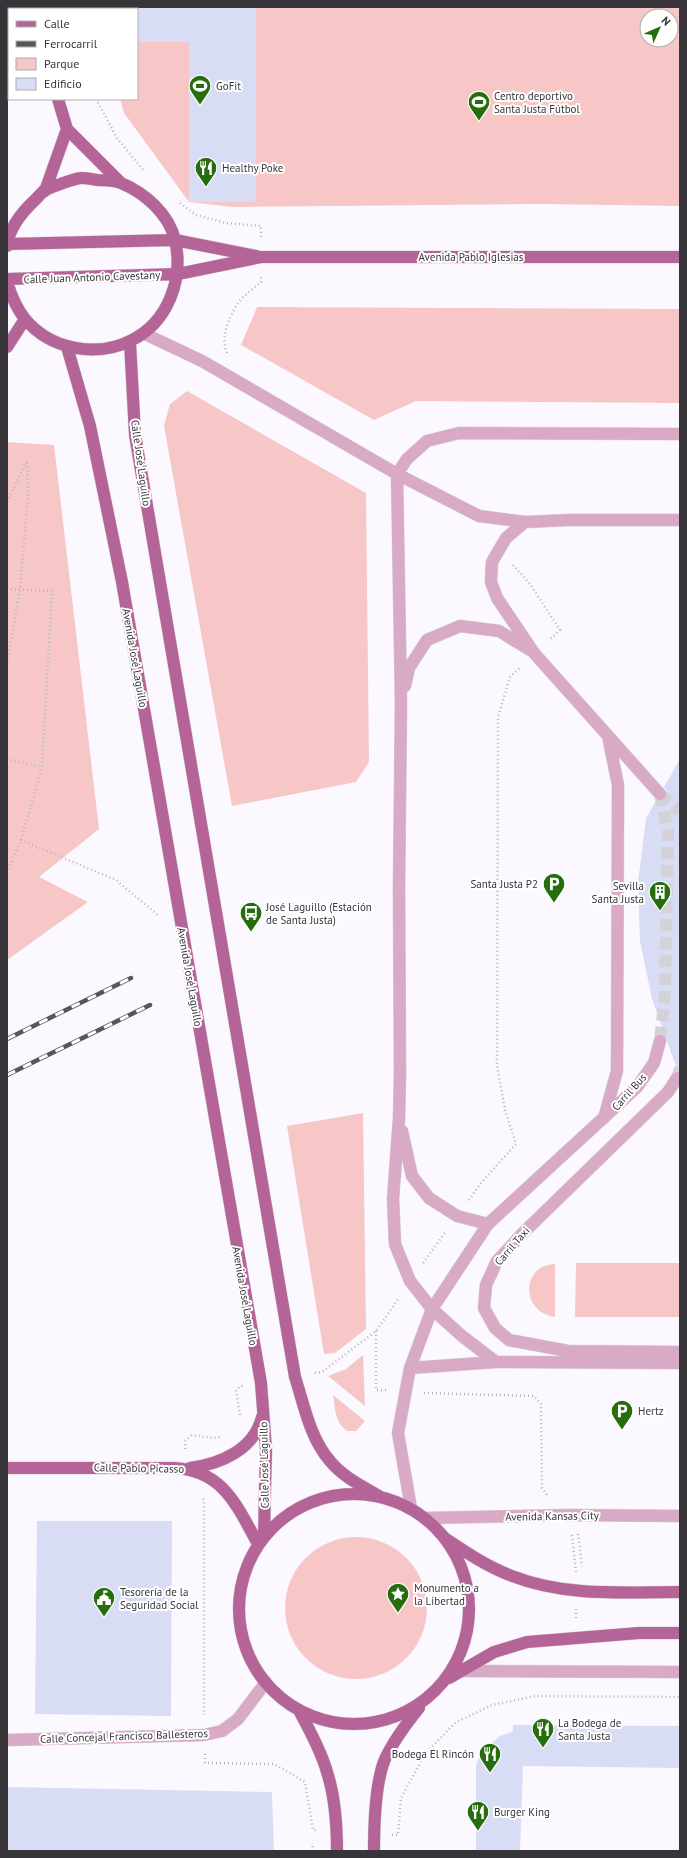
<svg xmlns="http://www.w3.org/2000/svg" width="687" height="1858" font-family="'PT Sans',sans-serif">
	<rect width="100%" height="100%" fill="#fbf8ff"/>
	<!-- green -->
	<path fill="#f7c7c8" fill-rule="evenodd" d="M 96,7 L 680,7 L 680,206 L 542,204 L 233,207 L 189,202 L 124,113 L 120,99 L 137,99 L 137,9 L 96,9 ZM 647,16 L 671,16 L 671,40 L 647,40 Z
		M 257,307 L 680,309 L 680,403 L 416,401 L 374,420 L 241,345 Z
		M 187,391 L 366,493 L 369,762 L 356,782 L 232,806 L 164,426 L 170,404 Z
		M 7,442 L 54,445 L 99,829 L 39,877 L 88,902 L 7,960 Z
		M 363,1113 L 366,1329 L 335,1353 L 324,1354 L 287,1126 Z
		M 576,1263 L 680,1263 L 680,1317 L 575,1317 Z
		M 555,1264 L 555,1317 C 520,1312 521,1265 555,1264 Z
		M 363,1355 L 365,1406 L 328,1376 L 346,1369 Z
		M 333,1395 L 365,1421 L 356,1431 L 347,1431 C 335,1422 335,1409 333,1395 Z
		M285 1608a71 71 0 1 1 142 0a71 71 0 1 1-142 0Z"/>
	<!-- building -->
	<path fill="#d8ddf5" d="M 137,7 L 256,7 L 256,202 L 189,202 L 189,42 L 137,42 Z
		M 680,759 L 680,1069 L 677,1069 L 652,999 L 640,941 L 638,882 L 646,819 L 656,800 L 662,801 L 667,797 L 667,792 L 664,787 Z
		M 37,1521 L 172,1521 L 171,1716 L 35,1714 Z
		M 513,1725 L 680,1726 L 680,1768 L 523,1766 L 520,1851 L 476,1851 L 476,1766 L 479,1758 L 488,1746 L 500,1736 L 513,1731 Z
		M 7,1787 L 272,1792 L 274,1851 L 7,1851 Z"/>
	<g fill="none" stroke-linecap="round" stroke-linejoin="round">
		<!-- minor-tunnel -->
		<path stroke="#d4d1d7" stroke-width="12" stroke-dasharray="12 6" stroke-linecap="butt" d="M 660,794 L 668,831 L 665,993 L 660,1041
			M 660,794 L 680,812
			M 677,1078 L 680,1068"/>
		<!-- minor casing -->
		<g stroke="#d8d5db" stroke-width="13">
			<path id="minor" d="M 145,334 L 202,361 L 397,474 L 479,516 L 525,522 L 569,520 L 680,520
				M 525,522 L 506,538 L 492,562 L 491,582 L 497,598 L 534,653 L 660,794
				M 405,686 L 409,668 L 427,640 L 460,626 L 499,631 L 530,650
				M 677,1078 L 668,1092 L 523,1233 L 497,1261 L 486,1285 L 484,1308 L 495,1328 L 509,1340 L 568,1351 L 680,1352
				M 604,1118 L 617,1071 L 618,785 L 608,736
				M 402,1131 L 412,1176 L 429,1198 L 457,1216 L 488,1224
				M 496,1362 L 462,1336 L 432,1309 L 410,1281 L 395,1244 L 393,1199 L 399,1118 L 400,1074 L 399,887 L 401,703 L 397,474 L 407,459 L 427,441 L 459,433 L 680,434
				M 410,1368 L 496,1362 L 680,1363
				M 411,1508 L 398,1433 L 410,1368 L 432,1309 L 488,1224 L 637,1087 L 654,1063 L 660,1041
				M 425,1518 L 571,1515 L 680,1516
				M 460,1671 L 680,1672
				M 7,1740 L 204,1735 L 222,1731 L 238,1719 L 266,1682"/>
		</g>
		<!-- major casing -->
		<g stroke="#d8d5db" stroke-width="13">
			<path id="major" d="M 31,7 L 31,9
				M 58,99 L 67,129
				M 67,129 L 120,182
				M 45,191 L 67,129
				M 7,244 L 175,240 L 256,256
				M 7,246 C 9,227 23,211 36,199 C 39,196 42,192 45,190 C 52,187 75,178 82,178 C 87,178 92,179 97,180 C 105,180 114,180 121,183 C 145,193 169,214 175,240 C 184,279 168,322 132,340 C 97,358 51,350 25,319 C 16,308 11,295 7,282
				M 7,279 L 178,274 L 261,257 L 680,257
				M 130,342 L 135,435 L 295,1377 C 304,1405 310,1438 330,1461 C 343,1477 362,1486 379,1496
				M 7,347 L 25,319
				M 67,347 L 90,426 L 122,582 L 261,1383 L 266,1449 L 264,1535
				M 7,1468 L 174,1468 C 223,1470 237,1506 258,1544
				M 190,1468 C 220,1464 254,1450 262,1417
				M239 1609a115 115 0 1 1 230 0a115 115 0 1 1-230 0Z
				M 446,1539 C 467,1553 488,1567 512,1576 C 566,1597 623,1592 680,1592
				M 449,1678 L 494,1652 L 527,1642 L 639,1633 L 680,1633
				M 299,1710 C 309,1730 321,1750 327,1772 C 335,1797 337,1824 337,1851
				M 374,1851 C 374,1825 375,1783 385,1759 C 394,1740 406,1724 419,1708"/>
		</g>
		<!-- path -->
		<path stroke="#b8b6bc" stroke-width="2.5" stroke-dasharray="1 3" stroke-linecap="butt" d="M 71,7 L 71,9
			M 96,99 L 117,138 L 144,171
			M 180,203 L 196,215 L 226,223 L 261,226 L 261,237
			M 227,353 C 220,337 229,317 238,303 C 244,295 254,288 261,282 L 261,276
			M 7,502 L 27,461
			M 513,565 L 530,584 L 560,630 L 549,640
			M 7,589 L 52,591 L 42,767 L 21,840 L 7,872
			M 7,662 L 20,590 L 28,497 L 27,460
			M 7,759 L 42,767
			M 21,840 L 116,880 L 159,916
			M 469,1200 L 481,1183 L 516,1144 L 505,1110 L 497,1065 L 498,717 L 510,677 L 521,667
			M 423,1263 L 446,1231
			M 376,1331 L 376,1390 L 387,1390
			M 315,1373 L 322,1372 L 376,1331 L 399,1298
			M 424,1393 L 534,1396 L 541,1404 L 542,1488 L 548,1496
			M 240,1415 L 236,1391 L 240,1386 L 243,1386
			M 185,1449 L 185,1441 L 192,1435 L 214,1438 L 221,1437
			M 203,1499 L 204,1500 L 204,1715
			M 578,1534 L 582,1566
			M 572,1535 L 576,1572
			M 576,1609 L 576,1620
			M 205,1754 L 205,1763 L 274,1764 L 305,1782 L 313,1830 L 318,1830
			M 392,1835 L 398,1835 L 401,1798 L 425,1754 L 455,1723 L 492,1705 L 535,1696 L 680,1697
			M 312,1851 L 313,1843"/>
		<!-- minor -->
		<use href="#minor" stroke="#d8aac5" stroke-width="12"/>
		<!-- major -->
		<use href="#major" stroke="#b56498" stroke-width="12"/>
		<!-- rail casing -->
		<g stroke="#58565b" stroke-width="4.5">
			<path id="rail" d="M 7,1039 L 131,978
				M 7,1075 L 150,1005"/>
		</g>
		<!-- rail -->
		<use href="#rail" stroke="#fff" stroke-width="3" stroke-dasharray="9" stroke-linecap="butt"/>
	</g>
	<!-- icons -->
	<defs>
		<g id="stadium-pin" transform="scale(1.15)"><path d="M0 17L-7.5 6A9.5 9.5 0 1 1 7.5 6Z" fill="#256d0d" stroke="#fff"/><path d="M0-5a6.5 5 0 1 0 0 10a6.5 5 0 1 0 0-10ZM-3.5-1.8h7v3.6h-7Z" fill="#fff"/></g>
		<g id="restaurant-pin" transform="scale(1.15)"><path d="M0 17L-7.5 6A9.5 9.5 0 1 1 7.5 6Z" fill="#256d0d" stroke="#fff"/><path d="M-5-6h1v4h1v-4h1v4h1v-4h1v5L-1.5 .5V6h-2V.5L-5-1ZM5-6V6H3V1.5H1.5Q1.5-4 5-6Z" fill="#fff"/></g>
		<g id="parking-pin" transform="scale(1.15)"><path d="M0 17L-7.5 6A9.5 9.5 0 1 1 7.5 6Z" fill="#256d0d" stroke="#fff"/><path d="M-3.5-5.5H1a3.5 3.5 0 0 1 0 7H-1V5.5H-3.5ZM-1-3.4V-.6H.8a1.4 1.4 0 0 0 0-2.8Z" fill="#fff"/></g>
		<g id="building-pin" transform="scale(1.15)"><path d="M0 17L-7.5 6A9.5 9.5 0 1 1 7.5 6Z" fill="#256d0d" stroke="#fff"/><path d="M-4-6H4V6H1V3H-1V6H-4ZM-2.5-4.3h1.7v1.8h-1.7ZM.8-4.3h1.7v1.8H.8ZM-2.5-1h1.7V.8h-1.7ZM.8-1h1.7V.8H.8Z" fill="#fff"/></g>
		<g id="bus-pin" transform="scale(1.15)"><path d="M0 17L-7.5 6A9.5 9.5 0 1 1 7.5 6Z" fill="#256d0d" stroke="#fff"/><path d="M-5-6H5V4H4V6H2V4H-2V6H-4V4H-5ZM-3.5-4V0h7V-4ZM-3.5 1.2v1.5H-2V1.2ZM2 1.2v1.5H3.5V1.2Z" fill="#fff"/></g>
		<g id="sight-pin" transform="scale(1.15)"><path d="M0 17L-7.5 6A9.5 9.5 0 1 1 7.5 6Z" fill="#256d0d" stroke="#fff"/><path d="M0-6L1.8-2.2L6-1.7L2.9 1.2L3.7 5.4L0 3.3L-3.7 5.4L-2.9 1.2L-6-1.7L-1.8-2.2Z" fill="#fff"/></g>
		<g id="civic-pin" transform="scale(1.15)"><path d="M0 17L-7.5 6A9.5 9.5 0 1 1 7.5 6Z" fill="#256d0d" stroke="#fff"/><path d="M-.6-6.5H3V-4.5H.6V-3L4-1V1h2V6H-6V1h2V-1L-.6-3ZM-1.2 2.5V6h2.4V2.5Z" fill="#fff"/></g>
	</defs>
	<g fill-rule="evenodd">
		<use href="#stadium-pin" x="200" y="86"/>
		<use href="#stadium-pin" x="479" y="102"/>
		<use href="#restaurant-pin" x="206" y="168"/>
		<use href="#parking-pin" x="554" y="884"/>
		<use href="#building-pin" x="660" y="892"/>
		<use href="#bus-pin" x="251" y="913"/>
		<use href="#parking-pin" x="622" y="1411"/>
		<use href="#sight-pin" x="398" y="1594"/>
		<use href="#civic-pin" x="104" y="1598"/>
		<use href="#restaurant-pin" x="543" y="1729"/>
		<use href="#restaurant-pin" x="490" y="1754"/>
		<use href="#restaurant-pin" x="478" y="1812"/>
	</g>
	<g text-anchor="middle" stroke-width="4" stroke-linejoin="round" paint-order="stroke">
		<!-- poi labels -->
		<g font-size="11" fill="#373539" stroke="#fff" text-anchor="start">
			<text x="216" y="90">GoFit</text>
			<text x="494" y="100">Centro deportivo<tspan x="494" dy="13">Santa Justa Fútbol</tspan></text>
			<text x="222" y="172">Healthy Poke</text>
			<text x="538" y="888" text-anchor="end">Santa Justa P2</text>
			<text x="644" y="890" text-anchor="end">Sevilla<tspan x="644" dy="13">Santa Justa</tspan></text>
			<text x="266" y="911">José Laguillo (Estación<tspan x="266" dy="13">de Santa Justa)</tspan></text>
			<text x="638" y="1415">Hertz</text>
			<text x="414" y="1592">Monumento a<tspan x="414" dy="13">la Libertad</tspan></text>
			<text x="120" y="1596">Tesorería de la<tspan x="120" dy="13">Seguridad Social</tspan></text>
			<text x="558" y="1727">La Bodega de<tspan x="558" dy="13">Santa Justa</tspan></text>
			<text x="474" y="1758" text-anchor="end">Bodega El Rincón</text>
			<text x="494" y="1816">Burger King</text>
		</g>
		<!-- street labels -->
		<g font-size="11" fill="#373539" stroke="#fff">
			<text x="471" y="261">Avenida Pablo Iglesias</text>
			<text transform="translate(92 277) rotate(-2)" y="4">Calle Juan Antonio Cavestany</text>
			<text transform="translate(141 463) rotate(82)" y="4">Calle José Laguillo</text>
			<text transform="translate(135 658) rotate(80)" y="4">Avenida José Laguillo</text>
			<text transform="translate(190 977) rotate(80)" y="4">Avenida José Laguillo</text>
			<text transform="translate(629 1092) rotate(-48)" y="4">Carril Bus</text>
			<text transform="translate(512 1246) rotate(-49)" y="4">Carril Taxi</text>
			<text transform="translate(245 1296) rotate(80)" y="4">Avenida José Laguillo</text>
			<text transform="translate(264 1465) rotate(-91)" y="4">Calle José Laguillo</text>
			<text transform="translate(139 1468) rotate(1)" y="4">Calle Pablo Picasso</text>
			<text transform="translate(552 1516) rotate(-1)" y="4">Avenida Kansas City</text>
			<text transform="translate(124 1736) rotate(-2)" y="4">Calle Concejal Francisco Ballesteros</text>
		</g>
	</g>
	<!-- border -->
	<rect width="687" height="1858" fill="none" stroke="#373539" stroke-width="16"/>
	<!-- legend -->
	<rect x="8" y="8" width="130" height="92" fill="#ffffff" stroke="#afaeb0"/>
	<rect x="16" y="21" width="20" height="6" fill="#b56498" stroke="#afaeb0"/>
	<text x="44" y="28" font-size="12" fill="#373539">Calle</text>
	<rect x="16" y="41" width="20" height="6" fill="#58565b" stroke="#afaeb0"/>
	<text x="44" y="48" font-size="12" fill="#373539">Ferrocarril</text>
	<rect x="16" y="58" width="20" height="12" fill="#f7c7c8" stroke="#afaeb0"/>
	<text x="44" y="68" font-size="12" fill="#373539">Parque</text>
	<rect x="16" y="78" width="20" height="12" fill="#d8ddf5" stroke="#afaeb0"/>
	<text x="44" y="88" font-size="12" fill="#373539">Edificio</text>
	<!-- north arrow -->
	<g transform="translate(659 28) rotate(45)"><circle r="19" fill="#ffffff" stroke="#afaeb0"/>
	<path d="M0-3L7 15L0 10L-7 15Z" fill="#256d0d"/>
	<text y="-6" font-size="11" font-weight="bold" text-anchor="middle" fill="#373539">N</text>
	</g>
</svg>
